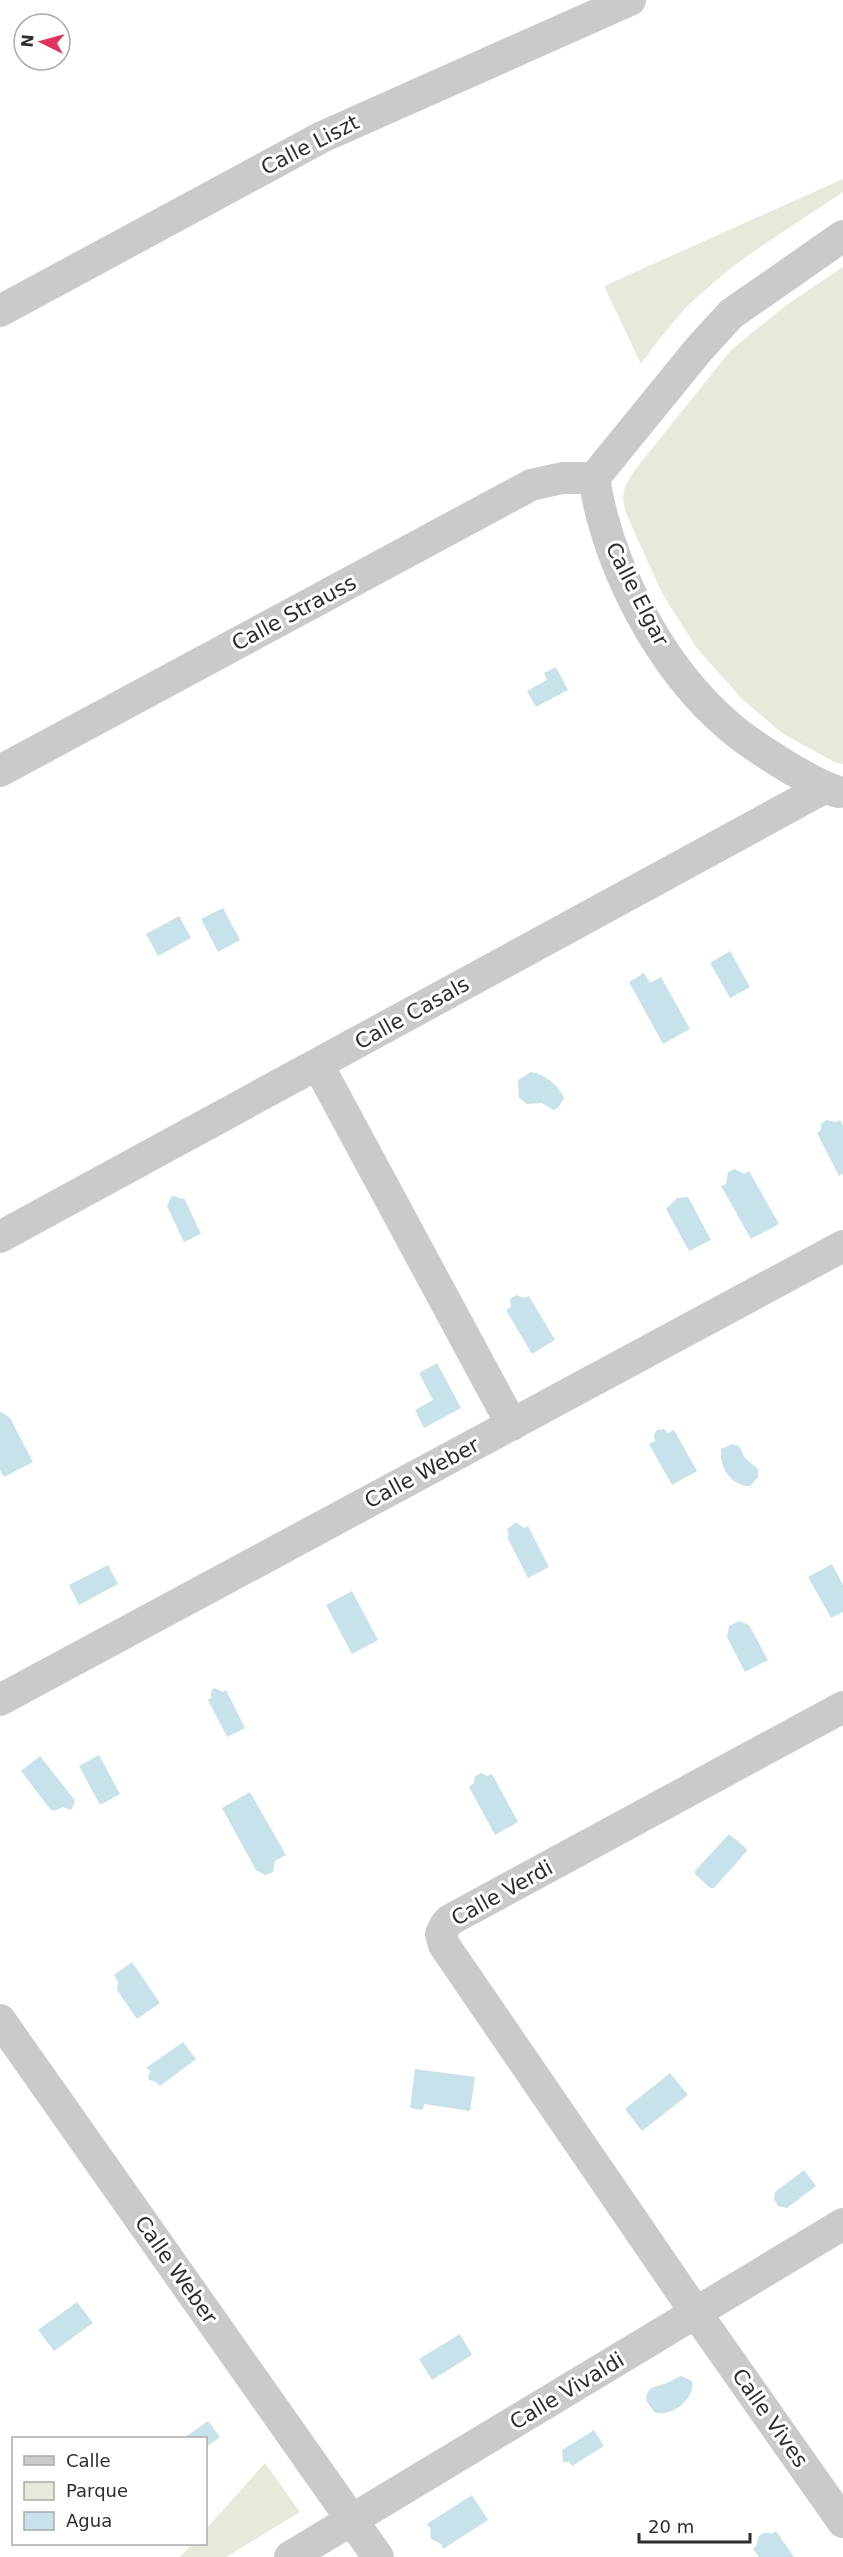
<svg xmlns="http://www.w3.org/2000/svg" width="843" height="2557" font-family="'DejaVu Sans',sans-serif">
	<rect width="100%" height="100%" fill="#fff"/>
	<!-- green -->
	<path fill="#e6eada" d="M 843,179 L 843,192 C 796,224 746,253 704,291 C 679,312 660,338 641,364 L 604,286 Z
		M 843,267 L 843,764 L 834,762 L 782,733 L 742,699 L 696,647 L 662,593 L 625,511 L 623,497 L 625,486 L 634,471 L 731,350 L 785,306 Z
		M 265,2463 L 300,2512 L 226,2557 L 180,2557 L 192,2544 L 206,2544 L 206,2529 Z"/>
	<!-- water -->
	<path fill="#c7e2ea" d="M 556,667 L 568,690 L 536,707 L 527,691 L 547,680 L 544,673 Z
		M 223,908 L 240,940 L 218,952 L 201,919 Z
		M 179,916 L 191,938 L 158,956 L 146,934 Z
		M 730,951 L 750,987 L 730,998 L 710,963 Z
		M 644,973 L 650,983 L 661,977 L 690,1029 L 663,1044 L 629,982 Z
		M 531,1072 C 545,1074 558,1085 564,1098 L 558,1108 L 553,1110 L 542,1103 L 527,1104 L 519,1098 L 518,1080 Z
		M 826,1120 L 836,1122 L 840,1120 L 843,1126 L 843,1174 L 839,1176 L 817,1133 L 821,1130 L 821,1124 Z
		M 735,1169 L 744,1174 L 749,1171 L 779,1224 L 751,1239 L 721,1186 L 726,1184 L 728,1172 Z
		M 175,1196 L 181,1199 L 184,1198 L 201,1234 L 184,1242 L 167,1206 L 171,1197 Z
		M 688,1197 L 711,1240 L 689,1251 L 666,1209 L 677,1198 Z
		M 517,1295 L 524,1298 L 529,1296 L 555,1340 L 532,1354 L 506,1310 L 511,1307 L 510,1299 Z
		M 437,1363 L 461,1408 L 424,1428 L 415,1410 L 433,1400 L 419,1373 Z
		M 0,1411 L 10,1418 L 33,1462 L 4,1477 L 0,1470 Z
		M 664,1429 L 668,1433 L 674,1430 L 697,1471 L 672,1485 L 649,1444 L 655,1441 L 654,1435 L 657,1430 Z
		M 732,1444 L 739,1446 L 745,1458 L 758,1469 L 758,1477 L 750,1486 C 731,1486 719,1467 721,1449 Z
		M 516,1522 L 524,1528 L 528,1526 L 549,1567 L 528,1578 L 507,1537 L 509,1536 L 507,1529 Z
		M 832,1564 L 843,1585 L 843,1612 L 831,1618 L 808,1577 Z
		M 108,1565 L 118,1584 L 79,1605 L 69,1585 Z
		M 352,1591 L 378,1640 L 352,1654 L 326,1605 Z
		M 739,1621 L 749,1625 L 768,1660 L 745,1672 L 727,1637 L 729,1626 Z
		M 214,1688 L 223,1692 L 226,1690 L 245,1728 L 227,1737 L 208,1700 L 211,1698 L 211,1691 Z
		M 99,1755 L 120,1794 L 100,1805 L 79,1766 Z
		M 40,1756 L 73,1798 L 75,1802 L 71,1810 L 63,1807 L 54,1811 L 50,1809 L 21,1771 Z
		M 481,1773 L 487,1776 L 492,1774 L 518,1822 L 495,1835 L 469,1787 L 474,1783 L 475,1776 Z
		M 250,1792 L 286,1855 L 275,1861 L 273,1872 L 265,1875 L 256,1870 L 222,1808 Z
		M 729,1834 L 746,1848 L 747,1851 L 714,1888 L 710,1888 L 695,1874 L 695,1871 Z
		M 132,1962 L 160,2003 L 137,2019 L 117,1990 L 118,1982 L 114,1975 Z
		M 183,2042 L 196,2059 L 160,2086 L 156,2082 L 149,2080 L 148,2077 L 150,2071 L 146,2068 Z
		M 415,2069 L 475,2077 L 470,2111 L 424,2104 L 423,2110 L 410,2108 Z
		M 670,2073 L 688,2095 L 642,2131 L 625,2109 Z
		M 804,2170 L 816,2186 L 787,2208 L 778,2206 L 774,2199 L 775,2192 Z
		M 77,2302 L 93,2323 L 54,2351 L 38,2330 Z
		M 460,2334 L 472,2355 L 432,2380 L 419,2359 Z
		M 681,2376 L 692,2381 C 696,2399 670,2419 654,2412 L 646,2400 C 647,2385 656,2387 667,2383 C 672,2381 676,2377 681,2376 Z
		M 208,2421 L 220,2437 L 206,2447 L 206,2438 L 184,2438 Z
		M 594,2430 L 604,2446 L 572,2466 L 569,2462 L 563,2462 L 562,2450 Z
		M 472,2495 L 488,2520 L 443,2549 L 441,2544 L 431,2539 L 430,2528 L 427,2524 Z
		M 776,2531 L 794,2557 L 759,2557 L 753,2549 L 757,2545 C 757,2535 762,2531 772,2534 Z"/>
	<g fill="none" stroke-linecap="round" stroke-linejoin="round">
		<!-- street -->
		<path stroke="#cacaca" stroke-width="32" d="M 0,311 L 322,137 L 630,0
			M 0,771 L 531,485 L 562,478 L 594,478
			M 839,792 C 820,787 804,776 786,766 C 767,754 747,742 730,727 C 660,668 608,567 594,478 L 699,349 L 731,314 L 843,236
			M 318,1065 L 512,1425
			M 0,1237 L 824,788
			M 0,1700 L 843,1246
			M 843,1707 L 450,1920 L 446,1924 L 441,1934 L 444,1945 L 696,2313 L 843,2522
			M 0,2020 L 378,2557
			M 290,2557 L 843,2224"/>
	</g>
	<g text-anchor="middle" stroke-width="6" stroke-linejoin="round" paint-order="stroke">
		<!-- street labels -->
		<g font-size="21" fill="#2d2d2d" stroke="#fff">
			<text transform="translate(310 145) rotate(-27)" y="7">Calle Liszt</text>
			<text transform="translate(637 594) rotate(63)" y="7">Calle Elgar</text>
			<text transform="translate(294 613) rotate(-28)" y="7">Calle Strauss</text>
			<text transform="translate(412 1013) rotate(-29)" y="7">Calle Casals</text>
			<text transform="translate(422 1473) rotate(-28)" y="7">Calle Weber</text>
			<text transform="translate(502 1893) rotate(-29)" y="7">Calle Verdi</text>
			<text transform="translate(176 2270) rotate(55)" y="7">Calle Weber</text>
			<text transform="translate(567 2391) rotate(-31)" y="7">Calle Vivaldi</text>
			<text transform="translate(770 2418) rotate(55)" y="7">Calle Vives</text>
		</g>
	</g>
	<!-- legend -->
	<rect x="12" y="2437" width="195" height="108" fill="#ffffff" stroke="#ababab" stroke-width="1.5"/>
	<rect x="24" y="2456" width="30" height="9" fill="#cacaca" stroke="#ababab" stroke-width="1.5"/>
	<text x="66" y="2467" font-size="18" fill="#2d2d2d">Calle</text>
	<rect x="24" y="2482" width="30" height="18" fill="#e6eada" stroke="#ababab" stroke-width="1.5"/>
	<text x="66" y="2497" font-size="18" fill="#2d2d2d">Parque</text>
	<rect x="24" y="2512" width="30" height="18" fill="#c7e2ea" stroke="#ababab" stroke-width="1.5"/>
	<text x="66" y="2527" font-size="18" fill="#2d2d2d">Agua</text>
	<!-- north arrow -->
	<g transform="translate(42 42) rotate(275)"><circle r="28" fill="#ffffff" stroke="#ababab" stroke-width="1.5"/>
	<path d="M0-4.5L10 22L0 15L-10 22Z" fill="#df335e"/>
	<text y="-9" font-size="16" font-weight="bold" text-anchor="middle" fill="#2d2d2d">N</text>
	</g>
	<!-- scale -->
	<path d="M639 2533v9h111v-9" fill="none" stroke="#2d2d2d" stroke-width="3"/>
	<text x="648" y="2533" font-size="18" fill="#2d2d2d" stroke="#ffffff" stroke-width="4.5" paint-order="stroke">20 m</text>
</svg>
